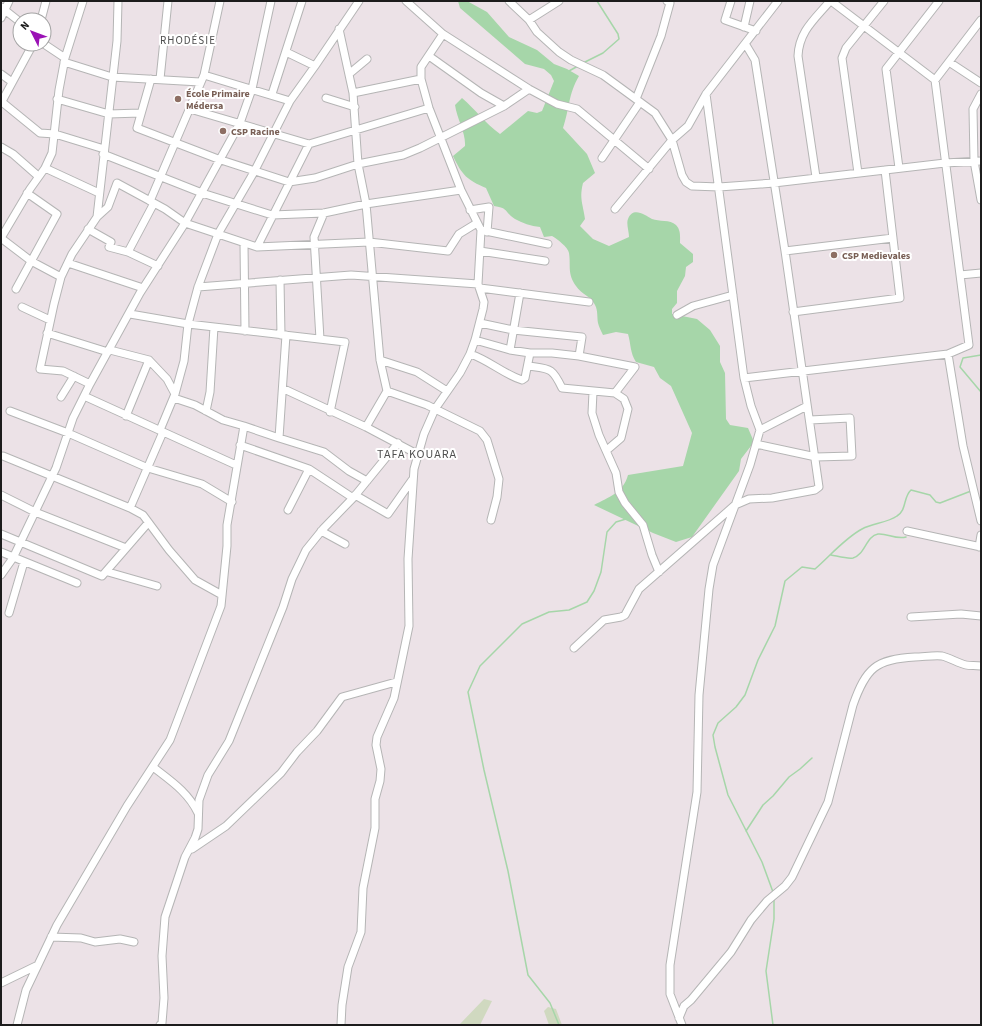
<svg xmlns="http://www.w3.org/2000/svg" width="982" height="1026" font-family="'Source Sans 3',sans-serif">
	<rect width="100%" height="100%" fill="#ece2e7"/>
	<!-- wetland -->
	<path fill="#d0d9c0" d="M 484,999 L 492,1001 L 480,1025 L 459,1025 Z
		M 548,1007 L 556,1009 L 562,1025 L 549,1025 L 544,1011 Z"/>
	<!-- water -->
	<path fill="#a6d6a9" d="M 458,1 L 467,1 L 487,12 L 509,37 L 537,50 L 554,64 L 567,69 L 579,76 C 568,95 570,107 563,128 L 587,154 L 595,173 L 583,183 C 579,199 583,204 585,219 L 580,226 L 593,239 L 609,246 L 629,237 C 629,232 626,223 628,219 C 633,206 645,215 652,219 C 659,222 670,219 676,225 C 681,230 680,237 680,243 L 693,254 L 693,262 L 686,267 L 685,276 L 677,291 L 677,303 L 672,309 L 672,314 L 697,319 L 710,330 L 720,346 L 720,362 L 725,373 L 726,419 L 730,425 L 748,428 L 754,442 L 741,459 L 739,471 L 692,537 L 676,542 L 653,533 L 594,505 C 609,497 623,493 628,475 L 683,466 L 692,433 L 671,386 L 660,378 L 654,367 L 636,362 C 630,353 631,344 628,334 L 616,332 L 603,335 C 601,331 599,327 598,323 C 597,318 598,310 595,305 C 592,297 581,294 576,286 C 567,273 571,266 569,253 C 568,247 557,239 552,236 L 544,237 L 540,227 C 531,226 522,223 515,219 C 504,212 509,208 494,206 L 486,188 C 467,180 462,175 453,156 L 465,146 C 466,133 457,119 455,105 L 462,98 C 476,110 485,123 500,134 L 528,111 L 537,113 L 542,111 L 554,81 L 551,75 L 544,69 L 525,64 L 460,8 Z"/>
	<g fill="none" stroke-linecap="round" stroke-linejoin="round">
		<!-- stream -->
		<path stroke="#a6d6a9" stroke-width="1.5" d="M 583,63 L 603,53 L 619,39 L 618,34 L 597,1
			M 569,71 L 578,66
			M 981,355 L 963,358 L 960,367 L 981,392
			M 831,555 C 837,556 847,559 853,558 C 865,555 866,536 878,534 C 887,533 896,540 906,537
			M 746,831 L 763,805 L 773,796 L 789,777 L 800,769 L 812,758
			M 773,892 L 762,862 L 728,795 L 715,747 L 713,735 L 718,723 L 736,707 L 745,695 L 758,660 L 775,626 L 785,581 L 802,567 L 815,569 C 830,556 845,538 862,529 C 873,523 887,523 897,516 C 907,510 903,497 911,490 L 930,495 L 936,502 L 940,503 L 971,491
			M 559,1025 L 550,1003 L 528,975 L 508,871 L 484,770 L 468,692 L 480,666 L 522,624 L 549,612 L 569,610 L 587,602 L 594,591 L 601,572 L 607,532 L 616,522 L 626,519
			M 773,1025 L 766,971 L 774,919 L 774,898"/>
		<!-- minor casing -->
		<g stroke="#b5b5b5" stroke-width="9">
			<path id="minor" d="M 406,1 L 443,34 L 529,89 L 557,104 L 577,109 L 649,169
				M 509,1 L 529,20 L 559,1
				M 731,1 L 725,20 L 756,31
				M 831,1 L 935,80 L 981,20
				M 1,7 L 20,22
				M 1,18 L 9,1
				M 41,20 L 46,1
				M 529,20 L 537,32 L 559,52 L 571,60 L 603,75 L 655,113 L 672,140 L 682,175 L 686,182 L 692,186 L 719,187 L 774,183 L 945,163 L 981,161
				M 744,27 L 750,1
				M 339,29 L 353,93 L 358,164 L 366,204 L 380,360 L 387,391 L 366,427
				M 44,44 L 65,58
				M 286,52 L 315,66 L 359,1
				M 429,56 L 481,93 L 504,106
				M 64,62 L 112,77 L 200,82
				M 949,62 L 981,83
				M 1,74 L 12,82
				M 349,74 L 367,59
				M 204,75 L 290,101
				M 151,79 L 137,128 L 218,159 L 289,182 L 315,178 L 358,164 L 403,155 L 420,148 L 504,106 L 529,89
				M 160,79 L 168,1
				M 353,93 L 421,79
				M 272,94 L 302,1
				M 981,94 L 973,109 L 974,161 L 981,200
				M 326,98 L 355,107
				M 57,99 L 109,114 L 140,113
				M 636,99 L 661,36 L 670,3 L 667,1
				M 2,102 L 40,133 L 55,134 L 104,149
				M 1,103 L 33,44
				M 190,109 L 309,144 L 429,108
				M 309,144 L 257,247 L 218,234 L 254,172 L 290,101 L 315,66
				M 1,147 L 13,154 L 38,176
				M 103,154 L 202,193 L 272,215 L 324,213 L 366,204 L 461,190
				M 602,158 L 640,102
				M 45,168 L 99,193
				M 899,168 L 886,69 L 939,1
				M 858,173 L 842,58 L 846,48 L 884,1
				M 816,177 L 798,56 C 799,31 815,19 830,1
				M 150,201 L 204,75 L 220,1
				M 615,209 L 672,140 L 688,126 L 706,94 L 778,1
				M 470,210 L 489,207 L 487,232
				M 97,217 L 108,207 L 117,183 L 165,209 L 185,223 L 218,234 L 198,287 L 188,324 L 184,361 L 175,394 L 160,430
				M 88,229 L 111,242 L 109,247 L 128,252 L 158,266
				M 481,230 L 548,244
				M 1,238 L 31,261 L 61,277 L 72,254 L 97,217 L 117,41 L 118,1
				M 1,238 L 30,189 L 45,168 L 52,153 L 59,90 L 65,58 L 83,1
				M 244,243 L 245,331
				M 257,247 L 369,242 L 448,251 L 459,234 L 477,223
				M 480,251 L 545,261
				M 785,251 L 893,238
				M 128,252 L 154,203
				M 68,263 L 143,288
				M 960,275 L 981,273
				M 61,277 L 54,304 L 40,369 L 63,371 L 90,384
				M 280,280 L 281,335
				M 198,287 L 351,275 L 478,284
				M 480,288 L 589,302
				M 16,289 L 57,214 L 27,193
				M 22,307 L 50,320
				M 793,312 L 900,298 L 885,170
				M 130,314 L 188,324 L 345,342 L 330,412
				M 677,315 L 693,306 L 733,295
				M 480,323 L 513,330 L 582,337 L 579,356
				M 47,333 L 108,352
				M 320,339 L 314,237 L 324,213
				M 475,340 L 510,350 L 530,353 L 552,353 L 579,356 L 635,367 L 615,393
				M 110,350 L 149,360 L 167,379 L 175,394
				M 510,350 L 520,293
				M 470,354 C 489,360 503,374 522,380 L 525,378 L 530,353
				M 948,354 L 963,446 L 981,521
				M 380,360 L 417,372 L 447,391
				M 528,366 C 550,369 552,367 562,388 L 615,393 L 624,399 L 628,409 L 621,438 L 607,450
				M 744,378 L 948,354 L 969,345 L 935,80
				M 284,389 L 366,427 L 417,454
				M 387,391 L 427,405 L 480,431 L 487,440 L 499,479 L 497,497 L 491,520
				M 593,392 L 592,413 L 599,435 L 616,473 L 619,492 L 625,503 L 643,525 L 652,555 L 659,572
				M 84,396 L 236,465
				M 61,397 L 74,376
				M 10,411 L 68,433 L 148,468 L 202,484 L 232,502
				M 206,411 L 210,392 L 214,327
				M 126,416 L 149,360
				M 244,426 L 279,438 L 286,335
				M 760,430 L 807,406
				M 279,438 L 324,452 L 349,471 L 367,481
				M 756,444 L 816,457 L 852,456 L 850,418 L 810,420
				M 240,445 L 309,469 L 353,498
				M 3,456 L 130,508 L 143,515 L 169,550 L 195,580 L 222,595
				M 1,495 L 35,512 L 126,548
				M 355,495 L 388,514 L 412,480
				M 130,508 L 163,432
				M 288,510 L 309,469
				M 321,531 L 345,544
				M 907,531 L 981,547
				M 1,534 L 102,576 L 148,523
				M 979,547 L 981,535
				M 1,552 L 77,583
				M 108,572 L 157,586
				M 1,575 L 13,558 L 56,468 L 73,418 L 90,384 L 140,293 L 185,223 L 240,123 L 252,89 L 271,1
				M 9,613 L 24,562
				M 911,617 L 961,614 L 981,616
				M 574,648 L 604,620 L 621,617 L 625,615 L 639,589 L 735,505 L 749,499 L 772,498 L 815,490 L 819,487 L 785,251 L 755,60 L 746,45
				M 153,767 C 171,781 188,792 198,813
				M 192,849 L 226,826 L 281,773 L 297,752 L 317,731 L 342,697 L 396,682
				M 51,937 L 81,938 L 95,942 L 120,939 L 134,942
				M 1,983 L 36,966
				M 679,1018 L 684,1006 L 691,1000 L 731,952 L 751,920 L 767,901 L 785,886 L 792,877 L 828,802 L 853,705 C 866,668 876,659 915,657 C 923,657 934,655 942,656 C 950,658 958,663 966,665 C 970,666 976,665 981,666
				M 17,1025 L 26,990 L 57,925 L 127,806 L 170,740 L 221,606 L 227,546 L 227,525 L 244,426 L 223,420 L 195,405 L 174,398
				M 160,1025 L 162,1023 L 164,998 L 162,956 L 165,917 L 185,857 L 195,838 L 198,829 L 199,800 L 208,775 L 229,741 L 283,607 L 292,579 L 306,550 L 323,529 L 353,498 L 398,443
				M 341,1025 L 342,1005 L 348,967 L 361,932 L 363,888 L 375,828 L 375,799 L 380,781 L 381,769 L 376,745 L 377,737 L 394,698 L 409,626 L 408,559 L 414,469 L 424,434 L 435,409 L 460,373 L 470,354 L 475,340 L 483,309 L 484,302 L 478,284 L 481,230 L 461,190 L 429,108 L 421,79 L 421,67 L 443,34
				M 682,1025 L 670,994 L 670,965 L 697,792 L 699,695 L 709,589 L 713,565 L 750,465 L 760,430 L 751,406 L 744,378 L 706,94"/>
		</g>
		<!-- minor -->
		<use href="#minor" stroke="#fff" stroke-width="7"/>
	</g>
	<!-- markers -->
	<g fill="#8d6e63" stroke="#fff" stroke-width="1.5">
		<circle cx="178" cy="99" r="4"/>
		<circle cx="223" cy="131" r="4"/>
		<circle cx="834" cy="255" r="4"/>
	</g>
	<g text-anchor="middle" stroke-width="4" stroke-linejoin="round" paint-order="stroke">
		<!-- education labels -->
		<g font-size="10" font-weight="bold" fill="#785e54" stroke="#fff" text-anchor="start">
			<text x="186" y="97">École Primaire<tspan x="186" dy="12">Médersa</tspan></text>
			<text x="231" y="135">CSP Racine</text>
			<text x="842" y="259">CSP Medievales</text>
		</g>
		<!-- neighbourhood labels -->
		<g font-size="11" letter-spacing="1" fill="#4f4f4f" stroke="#fff">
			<text x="188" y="44">RHODÉSIE</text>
		</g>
		<!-- quarter labels -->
		<g font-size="12" letter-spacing="1" fill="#4f4f4f" stroke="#fff">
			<text x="417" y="458">TAFA KOUARA</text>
		</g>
	</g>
	<!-- border -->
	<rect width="982" height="1026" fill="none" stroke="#1c1c1c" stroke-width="4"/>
	<!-- north arrow -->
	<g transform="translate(32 32) rotate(312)"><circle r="19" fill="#ffffff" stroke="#a4a4a4"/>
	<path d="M0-3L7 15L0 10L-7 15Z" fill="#9a12b5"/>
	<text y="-6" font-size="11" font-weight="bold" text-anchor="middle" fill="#1c1c1c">N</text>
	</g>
</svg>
